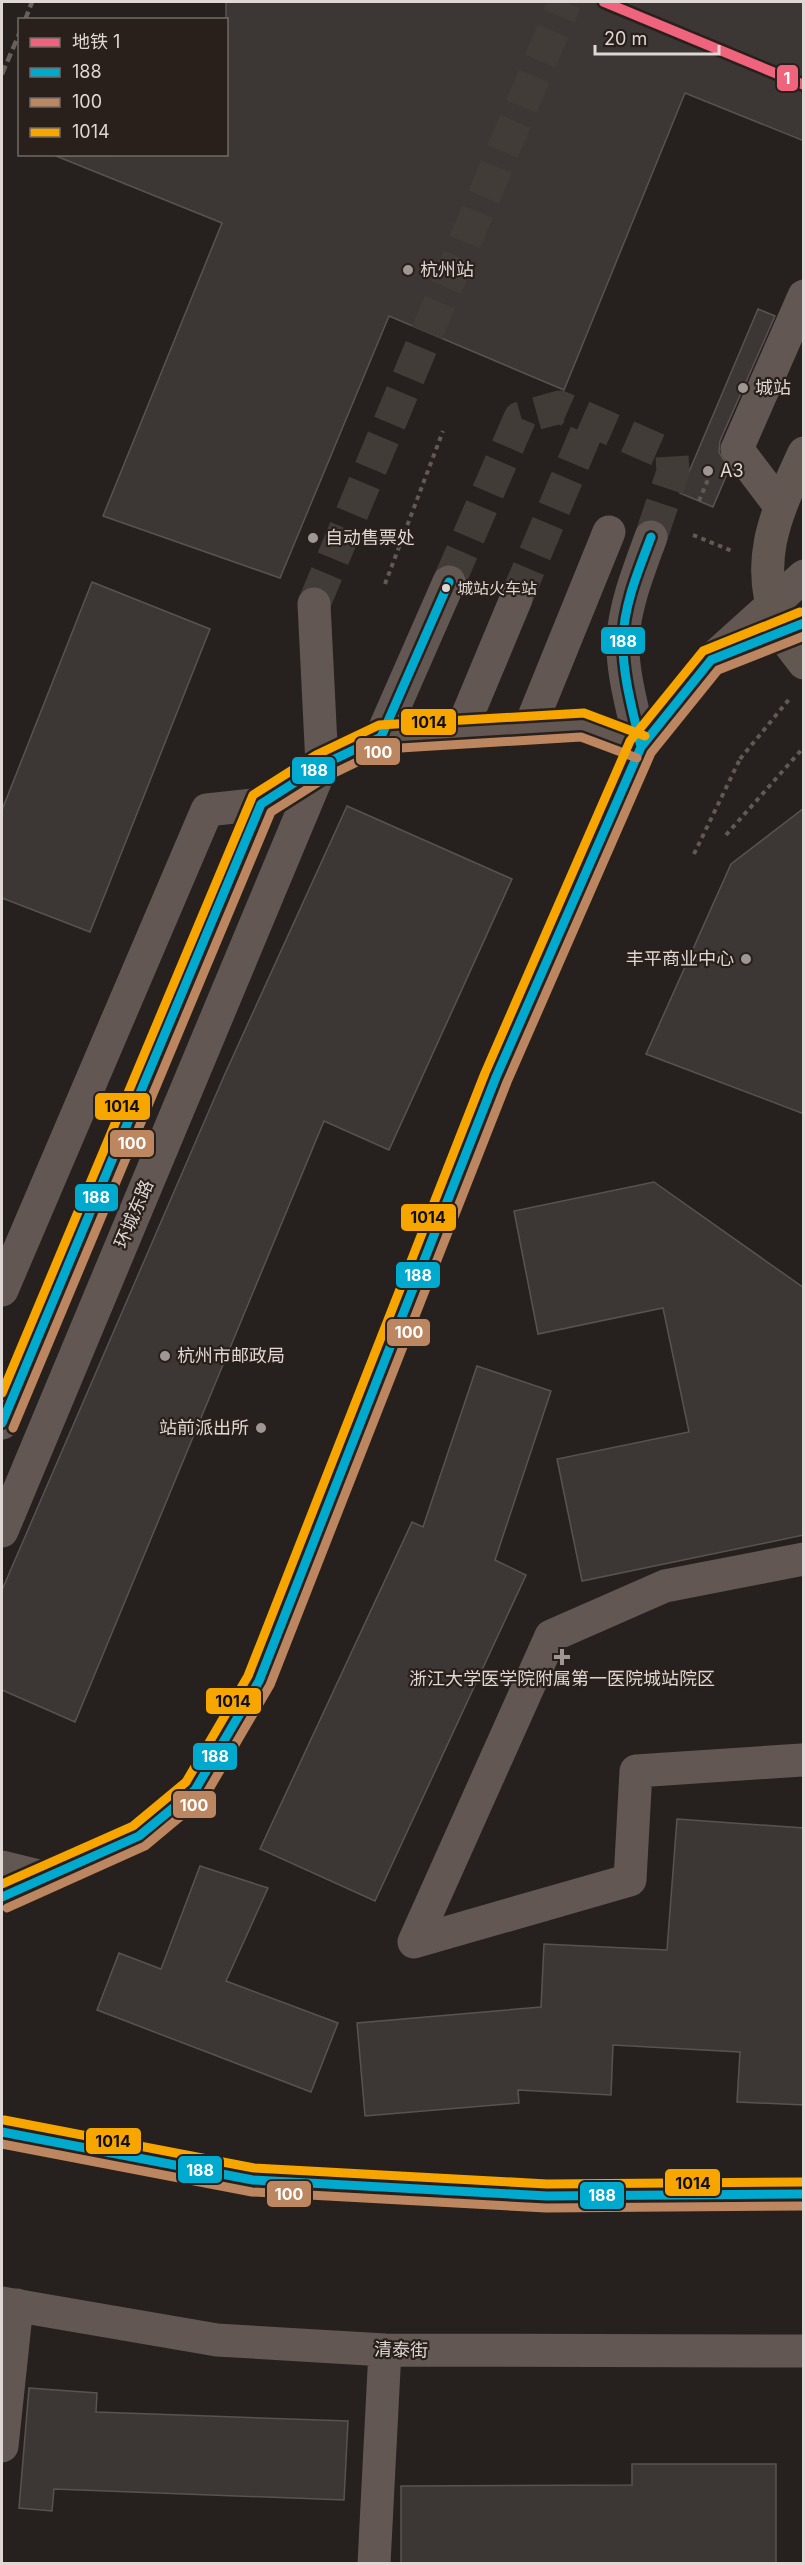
<svg xmlns="http://www.w3.org/2000/svg" width="805" height="2565" font-family="Inter,'Noto Sans SC',sans-serif">
	<rect width="100%" height="100%" fill="#26211e"/>
	<!-- building -->
	<path fill="#3c3735" stroke="#585351" stroke-width="1.5" d="M 226,2 L 804,2 L 804,141 L 685,93 L 564,390 L 389,316 L 280,578 L 103,516 L 222,223 L 56,156 L 226,154 Z
		M 758,309 L 775,316 L 720,441 L 719,452 L 729,469 L 713,507 L 680,493 Z
		M 92,582 L 210,629 L 90,932 L 2,898 L 2,810 Z
		M 347,806 L 512,879 L 389,1150 L 324,1121 L 75,1722 L 2,1690 L 2,1590 L 224,1076 Z
		M 804,808 L 804,1114 L 646,1054 L 731,864 Z
		M 654,1182 L 804,1288 L 804,1535 L 582,1581 L 557,1459 L 689,1432 L 663,1308 L 538,1334 L 514,1211 Z
		M 477,1366 L 551,1391 L 495,1560 L 526,1575 L 375,1901 L 260,1849 L 412,1522 L 423,1527 Z
		M 677,1819 L 804,1828 L 804,2105 L 737,2102 L 740,2052 L 613,2045 L 611,2095 L 518,2090 L 519,2103 L 365,2116 L 357,2023 L 541,2007 L 544,1944 L 667,1950 Z
		M 200,1866 L 268,1888 L 226,1981 L 338,2023 L 311,2092 L 97,2010 L 119,1953 L 161,1969 Z
		M 29,2388 L 97,2393 L 96,2412 L 348,2421 L 344,2500 L 54,2489 L 52,2511 L 19,2508 Z
		M 632,2464 L 776,2464 L 776,2564 L 401,2564 L 401,2486 L 632,2485 Z"/>
	<g fill="none" stroke-linecap="round" stroke-linejoin="round">
		<!-- minor-tunnel -->
		<path stroke="#423c39" stroke-width="33" stroke-dasharray="33 16" stroke-linecap="butt" d="M 449,582 L 520,418 L 560,407 L 672,456 L 673,472 L 651,537
			M 516,599 L 591,421
			M 314,604 L 565,2"/>
		<!-- path -->
		<path stroke="#625955" stroke-width="4" stroke-dasharray="4.5 4.5" stroke-linecap="butt" d="M 699,501 L 709,477
			M 385,584 L 443,431
			M 726,835 L 804,747
			M 694,854 L 740,759"/>
		<!-- minor -->
		<path stroke="#625752" stroke-width="33" d="M 755,642 L 804,623
			M 529,729 L 609,532
			M 460,733 L 516,599
			M 381,737 L 449,582
			M 641,747 C 634,712 621,673 623,636 C 626,602 639,570 651,537
			M 2,1290 L 207,810 L 261,804 L 322,765 L 381,737 L 583,725 L 641,747
			M 2,1423 L 261,804
			M 2,1531 L 322,765 L 314,604
			M 802,1760 L 636,1771 L 630,1880 L 414,1942 L 551,1636 L 665,1586 L 804,1559
			M 2,1867 L 47,1878
			M 2,1897 L 139,1836 L 195,1790 L 259,1681 L 496,1077 L 641,747 L 711,660 L 804,576
			M 2,2132 L 253,2180 L 547,2196 L 804,2194
			M 2,2303 L 217,2340 L 385,2350 L 804,2351
			M 2,2446 L 17,2305
			M 374,2564 L 385,2350"/>
		<!-- rail -->
		<path stroke="#675f5a" stroke-width="4.5" stroke-dasharray="9 4.5" stroke-linecap="butt" d="M 25,20 L 32,2
			M 2,74 L 20,32"/>
		<!-- path-bridge -->
		<path stroke="#625955" stroke-width="4" stroke-dasharray="4.5 4.5" stroke-linecap="butt" d="M 693,535 L 732,551
			M 740,759 L 791,697"/>
		<!-- minor-bridge -->
		<path stroke="#625752" stroke-width="33" d="M 780,506 L 737,449 L 804,296"/>
		<!-- major-bridge -->
		<path stroke="#635851" stroke-width="33" d="M 804,453 C 776,514 752,562 780,629 C 786,641 796,652 804,663"/>
		<!-- bus-1 casing -->
		<g stroke="#2a201b" stroke-width="14">
			<path id="bus-1" d="M 641,747 C 633,711 622,675 623,639 C 624,604 639,569 651,537
				M 2,1423 L 261,804 L 322,765 L 381,737 L 449,582
				M 2,1897 L 139,1836 L 195,1790 L 259,1681 L 496,1077 L 641,747 L 711,660 L 804,623
				M 2,2132 L 253,2180 L 547,2196 L 804,2194"/>
		</g>
		<!-- bus-2 casing -->
		<g stroke="#2a201b" stroke-width="14">
			<path id="bus-2" d="M 13,1428 L 271,812 L 328,776 L 384,749 L 581,737 L 637,758
				M 7,1908 L 145,1846 L 205,1796 L 270,1685 L 507,1082 L 651,753 L 718,670 L 804,636
				M 2,2144 L 252,2192 L 546,2208 L 804,2206"/>
		</g>
		<!-- bus-3 casing -->
		<g stroke="#2a201b" stroke-width="14">
			<path id="bus-3" d="M 2,1393 L 253,795 L 316,755 L 379,725 L 584,713 L 645,736
				M 2,1884 L 133,1826 L 186,1782 L 248,1676 L 485,1073 L 630,741 L 703,651 L 800,612
				M 4,2120 L 254,2168 L 547,2184 L 804,2182"/>
		</g>
		<!-- bus-1 -->
		<use href="#bus-1" stroke="#00a9ce" stroke-width="9"/>
		<!-- bus-2 -->
		<use href="#bus-2" stroke="#bb8660" stroke-width="9"/>
		<!-- bus-3 -->
		<use href="#bus-3" stroke="#f7a600" stroke-width="9"/>
		<!-- metro-1 casing -->
		<g stroke="#2a201b" stroke-width="15">
			<path id="metro-1" d="M 604,2 L 804,85"/>
		</g>
		<!-- metro-1 -->
		<use href="#metro-1" stroke="#ef637c" stroke-width="10"/>
	</g>
	<!-- markers -->
	<g fill="#9e9794" stroke="#2a201b" stroke-width="2">
		<circle cx="408" cy="270" r="6"/>
		<circle cx="743" cy="388" r="6"/>
		<circle cx="708" cy="471" r="6"/>
		<circle cx="313" cy="538" r="6"/>
		<circle cx="746" cy="959" r="6"/>
		<circle cx="165" cy="1356" r="6"/>
		<circle cx="261" cy="1428" r="6"/>
		<path d="M559 1648h6v6h6v6h-6v6h-6v-6h-6v-6h6z"/>
	</g>
	<circle fill="#ded7d4" stroke="#2a201b" stroke-width="2" cx="446" cy="588" r="5"/>
	<g text-anchor="middle" stroke-width="4.5" stroke-linejoin="round" paint-order="stroke">
		<!-- bus labels -->
		<g font-size="16" fill="#ded7d4" stroke="#2a201b" text-anchor="start">
			<text x="457" y="594">城站火车站</text>
		</g>
		<!-- poi labels -->
		<g font-size="18" fill="#ded7d4" stroke="#2a201b" text-anchor="start">
			<text x="420" y="276">杭州站</text>
			<text x="755" y="394">城站</text>
			<text x="720" y="477">A3</text>
			<text x="325" y="544">自动售票处</text>
			<text x="734" y="965" text-anchor="end">丰平商业中心</text>
			<text x="177" y="1362">杭州市邮政局</text>
			<text x="249" y="1434" text-anchor="end">站前派出所</text>
			<text x="562" y="1685" text-anchor="middle">浙江大学医学院附属第一医院城站院区</text>
		</g>
		<!-- street labels -->
		<g font-size="18" fill="#ded7d4" stroke="#2a201b">
			<text transform="translate(134 1214) rotate(-67)" y="6">环城东路</text>
			<text transform="translate(401 2350) rotate(1)" y="6">清泰街</text>
		</g>
	</g>
	<g stroke="#2a201b" stroke-width="2">
		<rect x="776" y="64" width="23" height="28" rx="6" fill="#ef637c"/>
		<rect x="600" y="626" width="46" height="29" rx="6" fill="#00a9ce"/>
		<rect x="400" y="708" width="57" height="28" rx="6" fill="#f7a600"/>
		<rect x="355" y="737" width="46" height="29" rx="6" fill="#bb8660"/>
		<rect x="291" y="756" width="45" height="29" rx="6" fill="#00a9ce"/>
		<rect x="94" y="1092" width="57" height="29" rx="6" fill="#f7a600"/>
		<rect x="109" y="1129" width="46" height="29" rx="6" fill="#bb8660"/>
		<rect x="74" y="1183" width="45" height="29" rx="6" fill="#00a9ce"/>
		<rect x="400" y="1203" width="57" height="29" rx="6" fill="#f7a600"/>
		<rect x="395" y="1261" width="46" height="28" rx="6" fill="#00a9ce"/>
		<rect x="386" y="1318" width="45" height="29" rx="6" fill="#bb8660"/>
		<rect x="205" y="1687" width="57" height="28" rx="6" fill="#f7a600"/>
		<rect x="192" y="1742" width="46" height="29" rx="6" fill="#00a9ce"/>
		<rect x="172" y="1790" width="45" height="29" rx="6" fill="#bb8660"/>
		<rect x="85" y="2127" width="57" height="28" rx="6" fill="#f7a600"/>
		<rect x="177" y="2155" width="46" height="29" rx="6" fill="#00a9ce"/>
		<rect x="664" y="2168" width="57" height="29" rx="6" fill="#f7a600"/>
		<rect x="266" y="2180" width="46" height="28" rx="6" fill="#bb8660"/>
		<rect x="579" y="2181" width="46" height="29" rx="6" fill="#00a9ce"/>
	</g>
	<g font-size="16" text-anchor="middle" font-weight="bold" fill="#fff">
		<text x="787" y="84">1</text>
		<text x="623" y="647">188</text>
		<text x="378" y="758">100</text>
		<text x="314" y="776">188</text>
		<text x="132" y="1149">100</text>
		<text x="96" y="1203">188</text>
		<text x="418" y="1281">188</text>
		<text x="409" y="1338">100</text>
		<text x="215" y="1762">188</text>
		<text x="194" y="1811">100</text>
		<text x="200" y="2176">188</text>
		<text x="289" y="2200">100</text>
		<text x="602" y="2201">188</text>
	</g>
	<g font-size="16" text-anchor="middle" font-weight="bold" fill="#111">
		<text x="429" y="728">1014</text>
		<text x="122" y="1112">1014</text>
		<text x="428" y="1223">1014</text>
		<text x="233" y="1707">1014</text>
		<text x="113" y="2147">1014</text>
		<text x="693" y="2189">1014</text>
	</g>
	<!-- border -->
	<rect width="805" height="2565" fill="none" stroke="#ded7d4" stroke-width="6"/>
	<!-- legend -->
	<rect x="18" y="18" width="210" height="138" fill="#2a201b" stroke="#726965" stroke-width="1.5"/>
	<rect x="30" y="38" width="30" height="9" fill="#ef637c" stroke="#726965" stroke-width="1.5"/>
	<text x="72" y="48" font-size="18" fill="#ded7d4">地铁 1</text>
	<rect x="30" y="68" width="30" height="9" fill="#00a9ce" stroke="#726965" stroke-width="1.5"/>
	<text x="72" y="78" font-size="18" fill="#ded7d4">188</text>
	<rect x="30" y="98" width="30" height="9" fill="#bb8660" stroke="#726965" stroke-width="1.5"/>
	<text x="72" y="108" font-size="18" fill="#ded7d4">100</text>
	<rect x="30" y="128" width="30" height="9" fill="#f7a600" stroke="#726965" stroke-width="1.5"/>
	<text x="72" y="138" font-size="18" fill="#ded7d4">1014</text>
	<!-- scale -->
	<path d="M595 45v9h124v-9" fill="none" stroke="#ded7d4" stroke-width="3"/>
	<text x="604" y="45" font-size="18" fill="#ded7d4" stroke="#2a201b" stroke-width="4.5" paint-order="stroke">20 m</text>
</svg>
